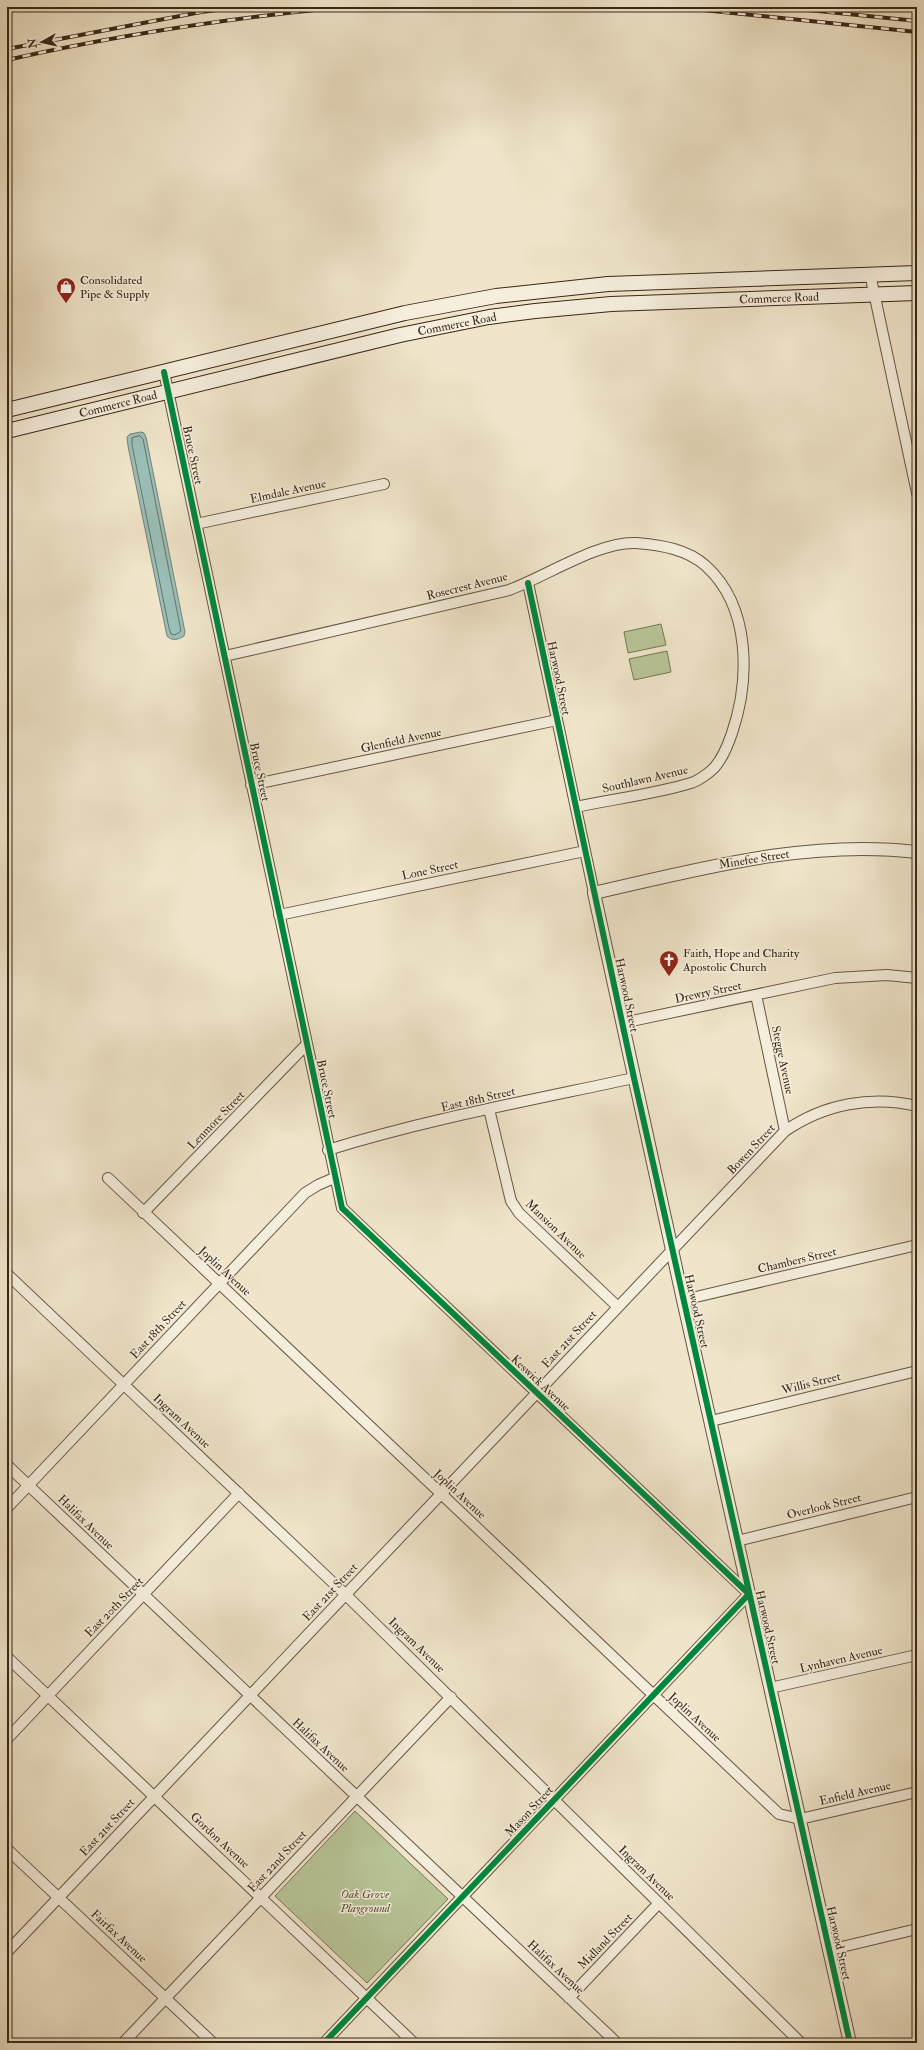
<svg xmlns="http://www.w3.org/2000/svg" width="924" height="2050" font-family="'IM FELL Double Pica',serif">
	<rect width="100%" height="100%" fill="#f0e5ca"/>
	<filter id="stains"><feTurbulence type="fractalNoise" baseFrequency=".005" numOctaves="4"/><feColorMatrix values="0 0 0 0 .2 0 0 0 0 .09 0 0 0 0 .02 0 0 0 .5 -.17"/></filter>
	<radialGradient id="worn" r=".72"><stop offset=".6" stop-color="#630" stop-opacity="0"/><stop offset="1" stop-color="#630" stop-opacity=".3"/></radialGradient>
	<!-- green -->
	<path fill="#b8c598" stroke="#787657" d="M 661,624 L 666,645 L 628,653 L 624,632 Z
		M 667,651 L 671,672 L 634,680 L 629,659 Z
		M 355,1811 L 448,1899 L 367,1983 L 275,1896 Z"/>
	<!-- water -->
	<path fill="#9abfb8" stroke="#738277" d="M 141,432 L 144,433 L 146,437 L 185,632 L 184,636 C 178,640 172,641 167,636 L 128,446 L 127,437 L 130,434 Z"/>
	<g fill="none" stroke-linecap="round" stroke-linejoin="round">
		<!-- shore -->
		<path stroke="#6a7367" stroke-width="1" d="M 140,436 L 143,439 L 181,631 L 175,635 L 171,634 L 169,628 L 132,445 L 132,438 Z"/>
		<!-- minor casing -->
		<g stroke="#675643" stroke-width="12">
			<path id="minor" d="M 870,274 L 917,493
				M 164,372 L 342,1208 L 749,1594 L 324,2043
				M 196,524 L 384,484
				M 528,583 L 594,893
				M 225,656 L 509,590 C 545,577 599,541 636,543 C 661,545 687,549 706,566 C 751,607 750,680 732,733 C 728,745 722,759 714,768 C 709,773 698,781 691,783 C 655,794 613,799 576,807
				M 251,785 L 557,720
				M 279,915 L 585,851
				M 756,995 L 785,1131
				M 622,1023 L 835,978 L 887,975 L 917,978
				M 489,1109 L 511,1201 L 519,1213 L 618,1307
				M 328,1150 C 428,1119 532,1100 634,1078
				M 108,1178 L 779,1814 L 800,1819 L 917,1792
				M 143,1213 L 306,1045
				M 7,1274 L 346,1595 L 801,2043
				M 683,1300 L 917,1245
				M 711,1421 L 917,1371
				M 7,1465 L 617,2043
				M 7,1508 L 305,1193 L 318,1185 L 334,1178
				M 737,1541 L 917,1497
				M 7,1657 L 414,2043
				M 770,1688 L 917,1655
				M 7,1739 L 239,1493
				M 7,1849 L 213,2043
				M 829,1950 L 917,1929
				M 7,1952 L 785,1131 C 824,1104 872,1095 917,1106
				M 569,1998 L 659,1903
				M 7,2041 L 9,2043
				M 123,2043 L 451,1697"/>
		</g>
		<!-- tertiary casing -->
		<g stroke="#675643" stroke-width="14">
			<path id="tertiary" d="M 850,2043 L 683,1300 L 594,893 C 700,869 808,839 917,852"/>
		</g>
		<!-- secondary casing -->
		<g stroke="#392716" stroke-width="16">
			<path id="secondary" d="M 7,410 L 405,313 L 496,296 L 608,284 L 917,273
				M 7,431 L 400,335 L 489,317 L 535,311 L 611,304 L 917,293"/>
		</g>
		<!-- minor -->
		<use href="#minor" stroke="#f5eedd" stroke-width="10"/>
		<!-- tertiary -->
		<use href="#tertiary" stroke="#f5eedd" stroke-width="12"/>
		<!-- secondary -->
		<use href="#secondary" stroke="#f5eedd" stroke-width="14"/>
		<!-- rail casing -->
		<g stroke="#392716" stroke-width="4">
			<path id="rail" d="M 674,7 L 917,32
				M 779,7 L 917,21
				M 7,49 L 201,12 L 239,7
				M 7,60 C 118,35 230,18 344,7"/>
		</g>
		<!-- rail -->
		<use href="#rail" stroke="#f5eedd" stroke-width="2.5" stroke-dasharray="8" stroke-linecap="butt"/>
		<!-- cycleway casing -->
		<g stroke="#f5eedd" stroke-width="8">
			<path id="cycleway" d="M 164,372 L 342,1208 L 749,1594 L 324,2043
				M 528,583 L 634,1078 L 850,2043"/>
		</g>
		<!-- cycleway -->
		<use href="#cycleway" stroke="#00873e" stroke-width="6"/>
	</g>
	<!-- icons -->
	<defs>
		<g id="shop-pin" transform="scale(1)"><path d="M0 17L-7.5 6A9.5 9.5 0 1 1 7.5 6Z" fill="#8f2418" stroke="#f5eedd"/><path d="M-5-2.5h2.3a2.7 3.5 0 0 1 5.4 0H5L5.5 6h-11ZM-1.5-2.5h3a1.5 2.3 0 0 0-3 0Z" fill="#fff"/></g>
		<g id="church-pin" transform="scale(1)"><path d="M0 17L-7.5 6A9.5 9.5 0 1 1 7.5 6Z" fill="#8f2418" stroke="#f5eedd"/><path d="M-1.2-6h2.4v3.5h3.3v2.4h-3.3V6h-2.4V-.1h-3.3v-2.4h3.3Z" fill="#fff"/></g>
	</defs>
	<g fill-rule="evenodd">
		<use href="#shop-pin" x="66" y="287"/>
		<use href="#church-pin" x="669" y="960"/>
	</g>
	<g text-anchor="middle" stroke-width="3" stroke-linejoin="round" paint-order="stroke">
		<!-- poi labels -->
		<g font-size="12" fill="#392716" stroke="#f5eedd" text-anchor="start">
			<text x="80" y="284">Consolidated<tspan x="80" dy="14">Pipe &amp; Supply</tspan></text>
			<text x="683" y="957">Faith, Hope and Charity<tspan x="683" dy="14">Apostolic Church</tspan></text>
		</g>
		<!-- street labels -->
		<g font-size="12" fill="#392716" stroke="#f5eedd">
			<text transform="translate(779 298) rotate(-2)" y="4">Commerce Road</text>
			<text transform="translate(457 324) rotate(-11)" y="4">Commerce Road</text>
			<text transform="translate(118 404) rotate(-14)" y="4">Commerce Road</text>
			<text transform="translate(193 455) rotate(78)" y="4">Bruce Street</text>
			<text transform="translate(288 491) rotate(-12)" y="4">Elmdale Avenue</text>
			<text transform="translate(467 586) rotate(-14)" y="4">Rosecrest Avenue</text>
			<text transform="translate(559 678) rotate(78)" y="4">Harwood Street</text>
			<text transform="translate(401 740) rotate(-12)" y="4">Glenfield Avenue</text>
			<text transform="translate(260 772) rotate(78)" y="4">Bruce Street</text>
			<text transform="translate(645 779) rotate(-13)" y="4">Southlawn Avenue</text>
			<text transform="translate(754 859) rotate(-9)" y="4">Minefee Street</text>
			<text transform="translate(430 870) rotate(-12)" y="4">Lone Street</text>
			<text transform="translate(708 992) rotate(-12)" y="4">Drewry Street</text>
			<text transform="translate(627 995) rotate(78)" y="4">Harwood Street</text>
			<text transform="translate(783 1060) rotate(78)" y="4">Stegge Avenue</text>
			<text transform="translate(327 1089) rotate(78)" y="4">Bruce Street</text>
			<text transform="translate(478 1099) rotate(-13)" y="4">East 18th Street</text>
			<text transform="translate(216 1120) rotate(-46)" y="4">Lenmore Street</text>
			<text transform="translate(751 1149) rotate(-47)" y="4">Bowen Street</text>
			<text transform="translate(556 1229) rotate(44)" y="4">Mansion Avenue</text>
			<text transform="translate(797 1260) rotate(-13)" y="4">Chambers Street</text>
			<text transform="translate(225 1271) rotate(43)" y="4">Joplin Avenue</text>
			<text transform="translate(697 1311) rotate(77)" y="4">Harwood Street</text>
			<text transform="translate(158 1329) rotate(-47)" y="4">East 18th Street</text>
			<text transform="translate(569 1339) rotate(-47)" y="4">East 21st Street</text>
			<text transform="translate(541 1383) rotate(43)" y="4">Keswick Avenue</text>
			<text transform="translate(811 1383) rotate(-14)" y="4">Willis Street</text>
			<text transform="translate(182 1421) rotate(43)" y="4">Ingram Avenue</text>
			<text transform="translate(460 1494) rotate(43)" y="4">Joplin Avenue</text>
			<text transform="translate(824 1506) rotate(-14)" y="4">Overlook Street</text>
			<text transform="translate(86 1522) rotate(44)" y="4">Halifax Avenue</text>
			<text transform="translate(330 1592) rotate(-47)" y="4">East 21st Street</text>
			<text transform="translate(114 1607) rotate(-46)" y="4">East 20th Street</text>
			<text transform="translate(768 1627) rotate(77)" y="4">Harwood Street</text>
			<text transform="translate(417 1645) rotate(44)" y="4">Ingram Avenue</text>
			<text transform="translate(841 1659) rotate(-13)" y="4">Lynhaven Avenue</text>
			<text transform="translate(695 1717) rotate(43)" y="4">Joplin Avenue</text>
			<text transform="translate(321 1745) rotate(43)" y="4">Halifax Avenue</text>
			<text transform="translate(855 1793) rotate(-13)" y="4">Enfield Avenue</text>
			<text transform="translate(529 1811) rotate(-47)" y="4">Mason Street</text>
			<text transform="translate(107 1827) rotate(-47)" y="4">East 21st Street</text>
			<text transform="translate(220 1840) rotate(43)" y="4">Gordon Avenue</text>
			<text transform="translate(277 1861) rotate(-47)" y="4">East 22nd Street</text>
			<text transform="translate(647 1873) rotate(44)" y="4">Ingram Avenue</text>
			<text transform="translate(119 1936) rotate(43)" y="4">Fairfax Avenue</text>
			<text transform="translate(605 1941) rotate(-46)" y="4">Midland Street</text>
			<text transform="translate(839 1943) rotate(77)" y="4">Harwood Street</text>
			<text transform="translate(556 1967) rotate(43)" y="4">Halifax Avenue</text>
		</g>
		<!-- park labels -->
		<g font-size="12" font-style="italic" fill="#594e36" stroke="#f5eedd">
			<text x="365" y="1898">Oak Grove<tspan x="365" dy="14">Playground</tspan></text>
		</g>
	</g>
	<!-- margin -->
	<rect width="924" height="2050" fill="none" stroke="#f0e5ca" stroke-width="24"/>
	<rect x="8" y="8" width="908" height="2034" fill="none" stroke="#392716" stroke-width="2"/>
	<rect x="12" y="12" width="900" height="2026" fill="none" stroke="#392716"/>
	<!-- north arrow -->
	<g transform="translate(42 42) rotate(262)" stroke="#f5eedd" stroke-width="3" paint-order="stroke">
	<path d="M0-3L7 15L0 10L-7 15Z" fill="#392716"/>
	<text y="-6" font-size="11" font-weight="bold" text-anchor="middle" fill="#392716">N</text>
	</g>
	<rect width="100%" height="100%" filter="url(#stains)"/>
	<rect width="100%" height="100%" fill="url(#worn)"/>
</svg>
